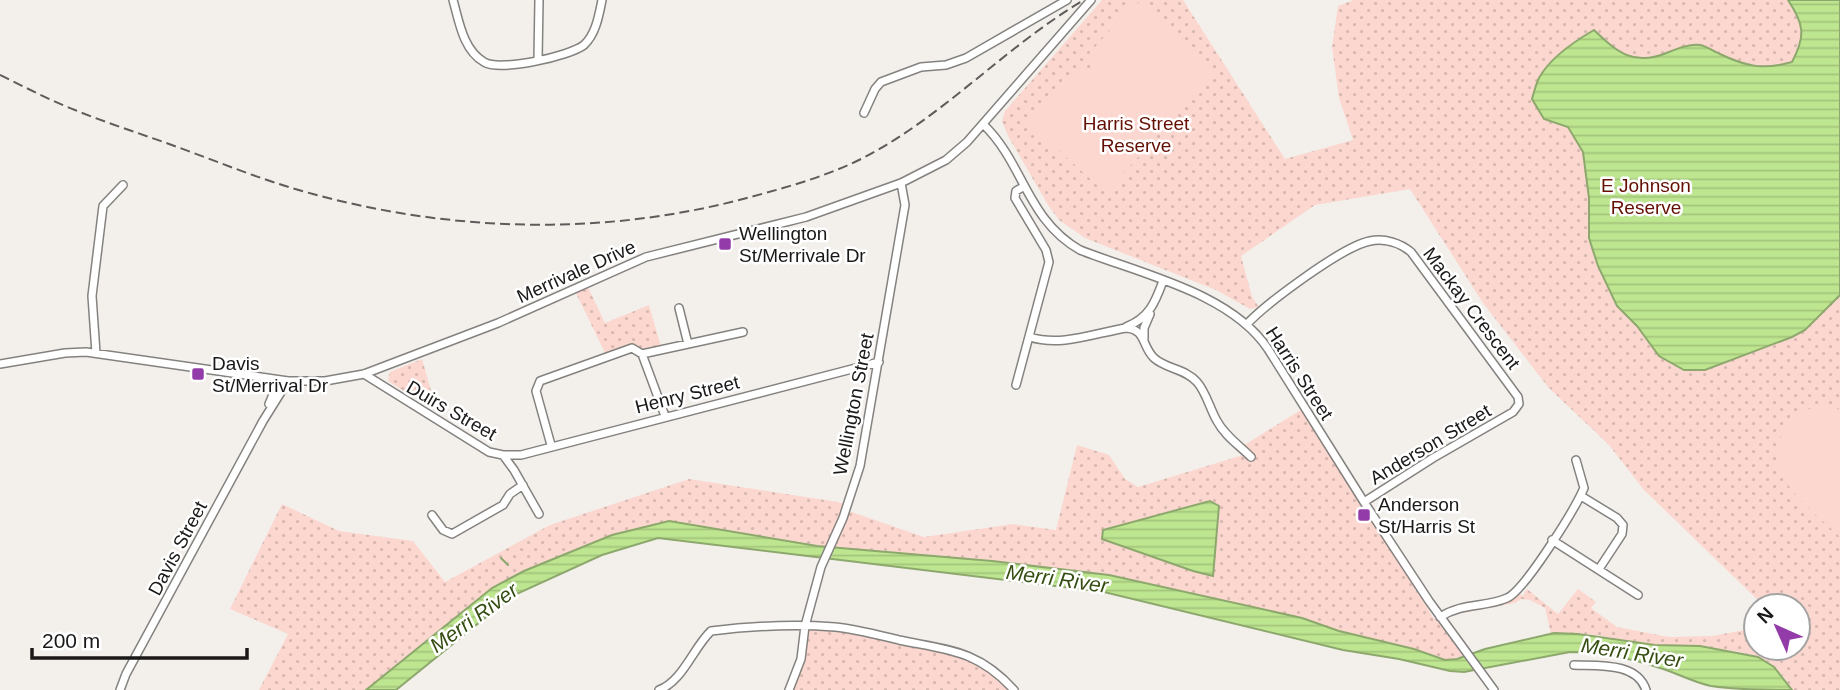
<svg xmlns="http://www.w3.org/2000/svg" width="1840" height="690" font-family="Helvetica,sans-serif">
	<defs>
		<pattern id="green-dots" width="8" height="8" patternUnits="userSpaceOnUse" patternTransform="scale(1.75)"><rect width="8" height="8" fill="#fcd7cf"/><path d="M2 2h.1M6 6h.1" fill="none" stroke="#d7b8b1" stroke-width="1.8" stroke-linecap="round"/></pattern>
		<pattern id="water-rules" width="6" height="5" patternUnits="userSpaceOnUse" patternTransform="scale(1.75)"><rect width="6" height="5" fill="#bee690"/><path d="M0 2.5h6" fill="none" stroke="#a3c57b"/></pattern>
	</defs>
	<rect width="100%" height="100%" fill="#f3f0ec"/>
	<!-- green -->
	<path fill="url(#green-dots)" d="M 1102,0 L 1183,0 L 1285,159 L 1353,140 L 1339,98 L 1332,47 L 1338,6 L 1354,0 L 1840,0 L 1840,690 L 1792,690 C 1784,676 1774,663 1758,657 C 1727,646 1684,648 1652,644 C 1619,641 1583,629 1551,634 L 1545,608 L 1530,600 L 1521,599 L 1515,603 L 1441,617 L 1469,655 L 1445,660 L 1414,649 L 1339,631 L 1302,618 L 1109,575 L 992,561 L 817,546 L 669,521 L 612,535 L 524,571 L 492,588 L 366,690 L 259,690 L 288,634 L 230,609 L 282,504 L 339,531 L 413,541 L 445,582 L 550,525 L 689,479 L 838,502 L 847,505 L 846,510 L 924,537 L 1013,524 L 1056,530 L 1077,445 L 1109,455 L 1125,479 L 1138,487 L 1243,455 L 1241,447 L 1304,408 L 1434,619 C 1459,606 1488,601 1516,592 L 1523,596 L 1527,589 L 1558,614 L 1578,589 L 1596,602 L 1591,608 L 1617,627 L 1669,637 L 1712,636 L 1756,628 L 1756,648 L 1798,648 L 1798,606 L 1764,606 L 1644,490 L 1609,445 L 1548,387 L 1483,303 L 1410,189 L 1315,205 L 1241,256 L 1252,297 L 1259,307 L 1250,309 L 1216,290 L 1085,238 L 1059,220 L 1048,205 L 1008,136 L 1002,121 L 1005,111 Z
		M 586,283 L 605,323 L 649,305 L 662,350 L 642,354 L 631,348 L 607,357 L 574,289 Z
		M 422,359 L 434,401 L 433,409 L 388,381 L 390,372 Z
		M 805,626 L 838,627 L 964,654 L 1014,690 L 789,690 L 801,659 Z"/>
	<!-- pitch -->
	<path fill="#fcd7cf" d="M 1136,1 L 1214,72 L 1164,127 L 1154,119 L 1147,128 L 1156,137 L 1106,193 L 1028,123 L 1079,67 L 1088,75 L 1096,67 L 1086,57 Z
		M 1828,404 L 1840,410 L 1840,537 C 1813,510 1757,474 1784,431 C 1796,413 1807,408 1828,404 Z"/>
	<!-- water -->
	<path fill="url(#water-rules)" stroke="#8da86c" stroke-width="2" d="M 1788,0 L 1840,0 L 1840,295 L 1805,330 L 1792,337 L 1705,370 L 1684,370 L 1659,356 L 1637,326 L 1617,306 L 1598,266 L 1589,238 L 1589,198 L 1583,152 L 1568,127 L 1544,119 L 1532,99 C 1534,92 1536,84 1539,78 C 1550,58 1575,41 1594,30 C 1618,53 1634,67 1669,52 C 1679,48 1689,44 1700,45 C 1707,46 1714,52 1720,54 C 1747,67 1764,70 1792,62 C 1806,36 1804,24 1788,0 Z
		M 1210,501 L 1219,506 L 1213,576 L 1193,571 L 1102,539 L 1103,530 Z
		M 669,521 L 817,546 L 992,561 L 1109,575 L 1302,618 L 1339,631 L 1414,649 L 1445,660 L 1457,659 L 1485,649 L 1554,633 L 1578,634 L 1655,645 L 1700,646 L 1758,657 L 1774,667 L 1792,690 C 1765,690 1737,690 1711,686 C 1692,682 1677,673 1660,668 C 1630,658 1602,652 1570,652 L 1464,672 L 1450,671 L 1399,659 L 1343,650 L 1104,592 L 658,538 L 602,555 L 512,596 L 396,690 L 366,690 L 492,588 L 524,571 L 612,535 Z"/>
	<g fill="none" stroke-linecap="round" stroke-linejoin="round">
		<!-- stream -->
		<path stroke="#8da86c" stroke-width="2" d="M 501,558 L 508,565"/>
		<!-- minor casing -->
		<g stroke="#84827f" stroke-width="10">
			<path id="minor" d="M 453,0 C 459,21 463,50 484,62 C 500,72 570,56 584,45 C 596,34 599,15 602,0
				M 538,60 L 539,0
				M 864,113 L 875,89 L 881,82 L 921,67 L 946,65 L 966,58 L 1067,0
				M 984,125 C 1024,164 1027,220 1080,250 C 1141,274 1231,293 1268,349 L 1364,502 L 1429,601 L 1494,690
				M 679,308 L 688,344
				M 1247,324 C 1267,303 1343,246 1370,241 C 1385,238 1400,243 1411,252 L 1518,397 L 1519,404 L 1513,412 L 1433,458 L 1364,502
				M 1126,327 C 1149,318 1155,303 1163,281
				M 1030,337 C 1061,347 1095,333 1126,328 C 1146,329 1142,347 1154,358 C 1166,369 1186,369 1197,382 C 1206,392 1210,409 1217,421 C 1225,436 1239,445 1251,457
				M 1144,339 L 1144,328 L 1150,314
				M 96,353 L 92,296 L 103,206 L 123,185
				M 642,354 L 743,332
				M 0,364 L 65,353 L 86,352 L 288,381 L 325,381 L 364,374 L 498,323 L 646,257 L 806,217 L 901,183 L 946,160 L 967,142 L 1091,0
				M 364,374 L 489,452 L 503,455 L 514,470 L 539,514
				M 1016,385 L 1049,262 L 1046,250 L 1015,198 L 1016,191 L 1023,187
				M 269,404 L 275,390 L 275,380
				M 551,445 L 536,391 L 540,381 L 632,348 L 642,354 L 665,416
				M 503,455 L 521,455 L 879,362
				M 1581,496 L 1617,518 L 1623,525 L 1622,534 L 1599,569
				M 432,515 L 443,530 L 452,534 L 503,505 L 510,494 L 523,485
				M 1552,540 L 1638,595
				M 1440,617 C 1464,602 1484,608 1507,598 C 1525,590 1575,509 1584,488 L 1576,460
				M 1574,665 C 1598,666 1637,662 1646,690
				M 120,690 L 126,674 L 263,421 L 288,381
				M 659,690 C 683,681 693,648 711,631 C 751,626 794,624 835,627 C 856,629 878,635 899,640 C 948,650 978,650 1014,690
				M 789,690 L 801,659 L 805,626 L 821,567 L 843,518 L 860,466 L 905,205 L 901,183"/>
		</g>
		<!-- minor -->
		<use href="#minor" stroke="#fff" stroke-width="7"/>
		<!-- rail -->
		<path stroke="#5d5c5a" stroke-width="2" stroke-dasharray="10 5" stroke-linecap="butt" d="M 0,75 C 25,87 49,100 75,110 C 109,124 145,135 180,148 C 224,164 267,182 313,194 C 453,232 602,236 743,199 C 784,188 826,177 865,157 C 945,115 1006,46 1084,0"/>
	</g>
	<!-- markers -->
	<g fill="#933ca9" stroke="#fff" stroke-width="2.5">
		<rect x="718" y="237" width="14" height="14" rx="3.5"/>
		<rect x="191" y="367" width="14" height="14" rx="3.5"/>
		<rect x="1357" y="508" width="14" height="14" rx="3.5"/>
	</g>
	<g text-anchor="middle" stroke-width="5" stroke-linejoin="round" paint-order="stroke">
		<!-- park labels -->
		<g font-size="19" fill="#640f03" stroke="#fff">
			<text x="1136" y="130">Harris Street<tspan x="1136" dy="22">Reserve</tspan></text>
			<text x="1646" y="192">E Johnson<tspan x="1646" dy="22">Reserve</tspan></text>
		</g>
		<!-- poi labels -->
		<g font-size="19" fill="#1a1918" stroke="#fff" text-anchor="start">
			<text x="739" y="240">Wellington<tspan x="739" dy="22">St/Merrivale Dr</tspan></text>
			<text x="212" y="370">Davis<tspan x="212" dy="22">St/Merrival Dr</tspan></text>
			<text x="1378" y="511">Anderson<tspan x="1378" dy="22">St/Harris St</tspan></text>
		</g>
		<!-- street labels -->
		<g font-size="19" fill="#1a1918" stroke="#fff">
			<text transform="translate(576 271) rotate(-24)" y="7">Merrivale Drive</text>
			<text transform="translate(1472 308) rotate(53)" y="7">Mackay Crescent</text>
			<text transform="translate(1300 373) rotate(57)" y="7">Harris Street</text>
			<text transform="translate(687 394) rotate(-14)" y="7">Henry Street</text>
			<text transform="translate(853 404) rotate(-79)" y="7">Wellington Street</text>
			<text transform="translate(452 410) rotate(30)" y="7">Duirs Street</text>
			<text transform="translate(1430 444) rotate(-31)" y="7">Anderson Street</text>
			<text transform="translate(177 548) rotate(-62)" y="7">Davis Street</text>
		</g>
		<!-- water labels -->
		<g font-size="21" font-style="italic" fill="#354d11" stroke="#fff">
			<text transform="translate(1057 579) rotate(8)" y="7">Merri River</text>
			<text transform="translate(474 618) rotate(-36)" y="7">Merri River</text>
			<text transform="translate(1632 653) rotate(9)" y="7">Merri River</text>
		</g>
	</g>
	<!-- north arrow -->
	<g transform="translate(1777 627) rotate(315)"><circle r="33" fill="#ffffff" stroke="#a3a3a3" stroke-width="2"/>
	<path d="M0-5L12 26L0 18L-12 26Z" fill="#933ca9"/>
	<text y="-10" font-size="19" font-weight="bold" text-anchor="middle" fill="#1a1918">N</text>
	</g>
	<!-- scale -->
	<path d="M32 648v10h215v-10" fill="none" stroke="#1a1918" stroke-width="3.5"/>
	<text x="42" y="648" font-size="21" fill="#1a1918" stroke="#ffffff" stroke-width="5" paint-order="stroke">200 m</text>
</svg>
